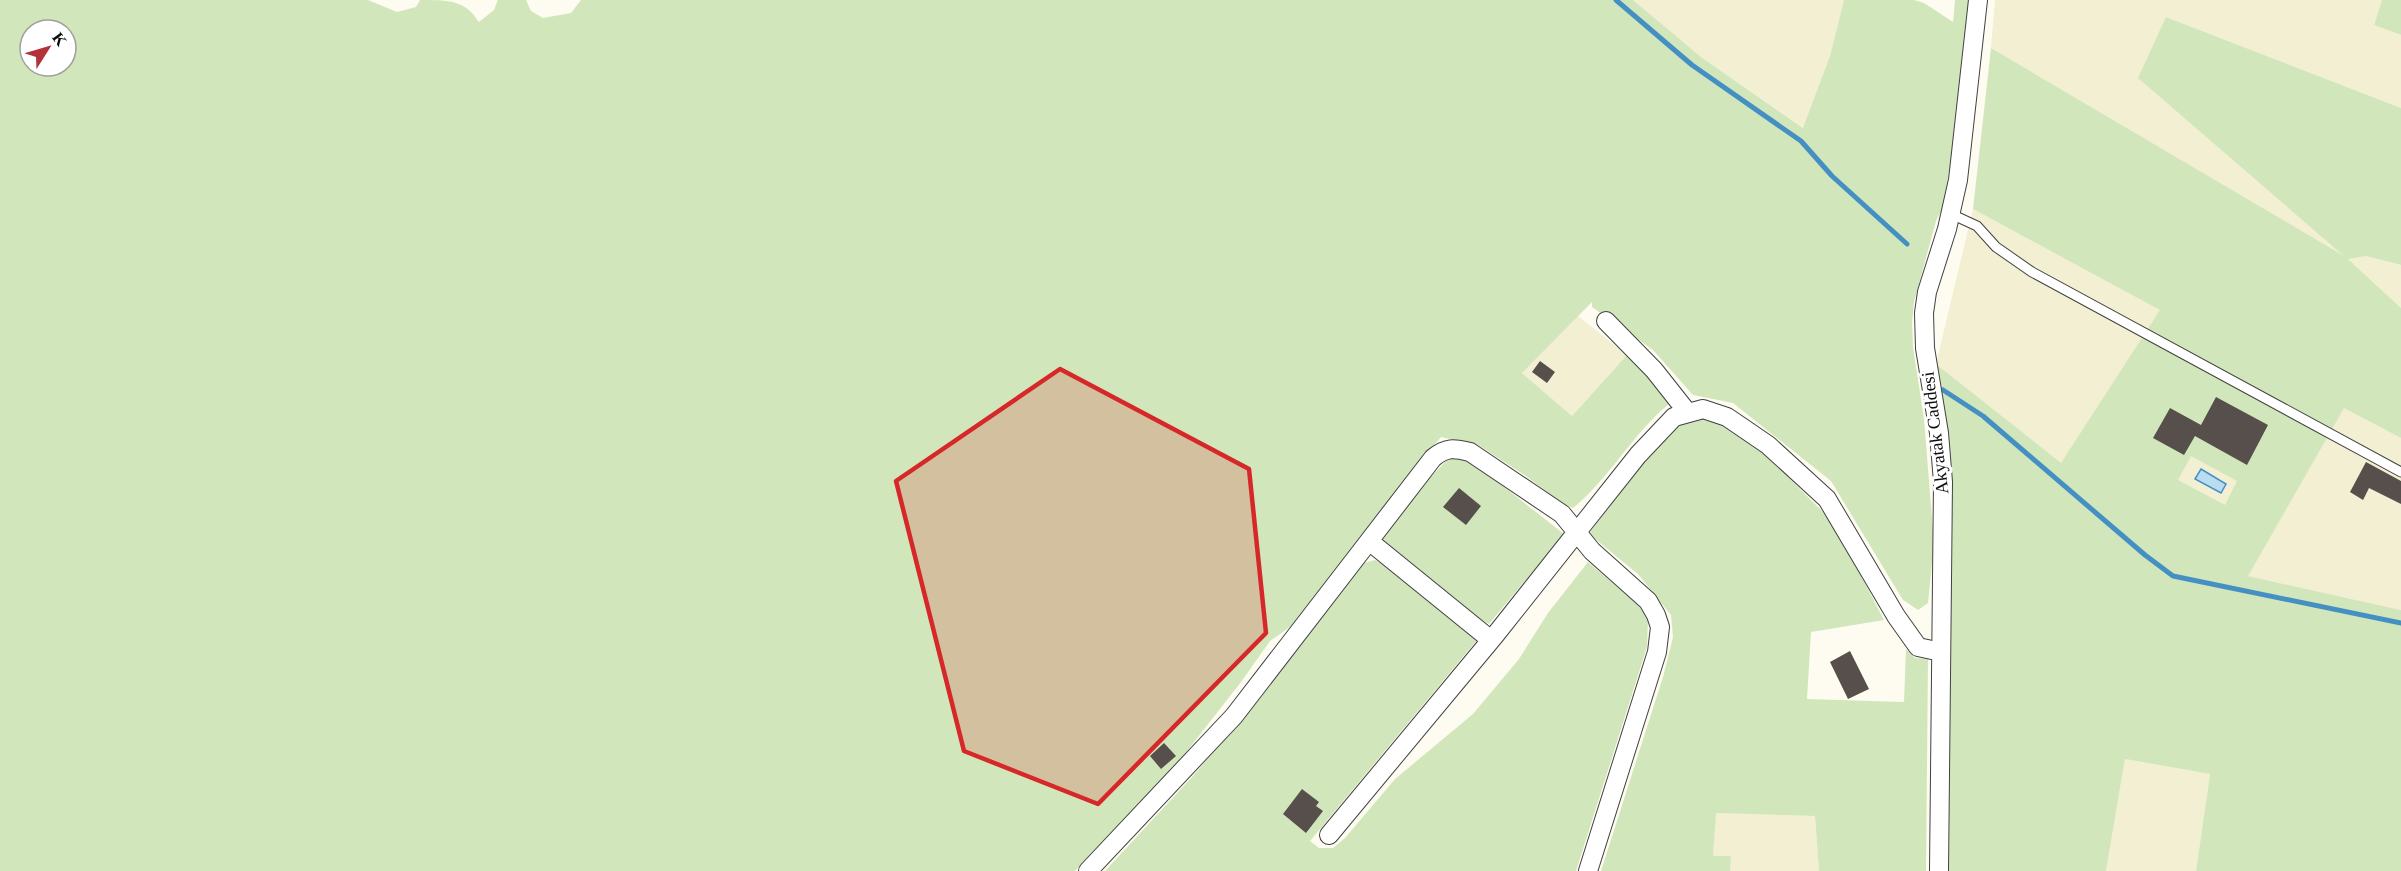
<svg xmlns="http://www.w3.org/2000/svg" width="2401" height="871" font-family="'Times New Roman',serif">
	<rect width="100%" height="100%" fill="#fefbf0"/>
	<!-- farmland -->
	<path fill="#f2efd2" d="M 1633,0 L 1844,0 L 1830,56 L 1804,128 L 1701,57 Z
		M 1995,0 L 2382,0 L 2374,25 L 2401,35 L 2401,108 L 2166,17 L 2366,256 L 2401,265 L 2401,308 L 2348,259 L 1991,48 Z
		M 1973,209 L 2401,438 L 2401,610 L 2248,576 L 2179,558 L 1936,364 Z
		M 1578,316 L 1627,355 L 1572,416 L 1522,373 Z
		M 2125,759 L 2210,774 L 2196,871 L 2106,871 Z
		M 1715,813 L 1815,816 L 1819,871 L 1730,871 L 1730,856 L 1713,856 Z"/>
	<!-- green -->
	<path fill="#d2e6bc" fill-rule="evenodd" d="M 0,0 L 368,0 L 397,12 L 416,7 L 420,0 C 449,0 465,0 479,22 L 494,10 L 498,0 L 526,0 L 531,11 L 543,18 L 571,13 L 581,0 L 1633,0 L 1701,57 L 1803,128 L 1830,56 L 1844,0 L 1914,0 L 1924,3 L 1953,22 L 1955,0 L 1970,0 L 1954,143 L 1943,207 L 1936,221 L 1914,302 L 1912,323 L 1913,347 L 1924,419 L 1934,543 L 1928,603 L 1918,610 L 1903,600 L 1831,481 L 1733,403 L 1693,395 L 1653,350 L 1592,307 L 1592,302 L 1522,373 L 1572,416 L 1627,355 L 1638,364 L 1669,404 C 1632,434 1610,478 1573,508 L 1563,504 L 1526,476 L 1478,445 L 1441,437 L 1406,478 L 1353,551 L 1294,624 L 1270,641 L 1241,682 L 1166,778 L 1075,871 L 0,871 ZM 30,30 L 66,30 L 66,66 L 30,66 Z
		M 2382,0 L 2401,0 L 2401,35 L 2374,25 Z
		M 2166,17 L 2401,108 L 2401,265 L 2366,256 L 2348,259 L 2401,308 L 2401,438 L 2344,408 L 2248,576 L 2401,610 L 2401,871 L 2196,871 L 2210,774 L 2125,759 L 2106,871 L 1944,871 L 1949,763 L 1944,419 L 1936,364 L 2061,463 L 2160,310 L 1973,209 L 1991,48 L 2344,256 L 2138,78 ZM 2191,456 L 2237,481 L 2225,505 L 2178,480 Z
		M 1695,418 L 1717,420 L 1752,441 L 1833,522 L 1884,620 L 1811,632 L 1807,699 L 1904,702 L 1906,649 L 1915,658 L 1928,659 L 1926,871 L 1819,871 L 1815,816 L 1716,813 L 1713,856 L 1731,856 L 1730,871 L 1601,871 L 1663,677 L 1673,637 L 1671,615 L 1638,574 L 1589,534 L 1653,448 L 1673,428 Z
		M 1462,454 L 1564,534 L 1489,624 L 1473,616 L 1379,537 L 1418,490 L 1450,457 Z
		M 1375,560 L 1394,570 L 1477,640 L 1310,841 L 1319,848 L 1333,848 L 1345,838 L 1395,779 L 1473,714 L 1519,659 L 1548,613 L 1588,562 L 1638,605 L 1648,618 L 1647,647 L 1576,871 L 1105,871 L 1192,777 L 1247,713 L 1364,563 Z"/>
	<!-- water -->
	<path fill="#b9dcf1" stroke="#4590c3" stroke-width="1.5" d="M 2201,469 L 2226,484 L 2221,493 L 2195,479 Z"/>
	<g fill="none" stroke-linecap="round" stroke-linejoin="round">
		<!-- stream -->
		<path stroke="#4590c3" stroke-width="5" d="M 1616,0 L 1692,65 L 1801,141 L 1832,176 L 1907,244
			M 1943,390 L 1983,416 L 2145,555 L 2173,576 L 2401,623"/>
	</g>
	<!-- building -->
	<path fill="#564f4b" d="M 1540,361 L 1555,372 L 1547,383 L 1532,372 Z
		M 2216,397 L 2268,425 L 2247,465 L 2195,436 L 2184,455 L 2153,438 L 2170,408 L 2201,425 Z
		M 2366,462 L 2401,481 L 2401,504 L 2369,488 L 2363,500 L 2350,492 Z
		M 1459,488 L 1481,506 L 1466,525 L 1443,507 Z
		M 1850,651 L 1869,689 L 1848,699 L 1830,662 Z
		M 1164,743 L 1176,756 L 1161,769 L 1150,756 Z
		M 1302,789 L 1319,802 L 1316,806 L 1323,811 L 1306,833 L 1283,814 Z"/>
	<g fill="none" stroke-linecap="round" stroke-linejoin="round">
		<!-- service casing -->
		<g stroke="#414141" stroke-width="11">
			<path id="service" d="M 1951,214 L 1977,226 L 1996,247 L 2032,272 L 2401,472"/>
		</g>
		<!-- minor casing -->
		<g stroke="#414141" stroke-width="20">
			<path id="minor" d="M 1606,321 L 1654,370 L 1688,413
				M 1491,640 L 1369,541 L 1433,458 C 1446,447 1454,448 1470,452 L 1562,514 L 1592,551 L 1648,601 L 1656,615 L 1660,627 L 1657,652 L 1588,871
				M 1329,835 L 1496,634 L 1638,455 L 1674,417 L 1703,409 L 1727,417 L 1768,445 L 1827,499 L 1896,616 L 1918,647 L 1941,652
				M 1088,871 L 1234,716 L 1369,541
				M 1939,871 L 1943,482 L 1939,433 L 1925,348 L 1924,313 L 1927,292 L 1947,229 L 1958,180 L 1978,0"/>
		</g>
		<!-- service -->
		<use href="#service" stroke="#fff" stroke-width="9"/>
		<!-- minor -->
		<use href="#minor" stroke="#fff" stroke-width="18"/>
	</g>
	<!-- marked area -->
	<path fill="#d62828" fill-opacity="0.2" stroke="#d62828" stroke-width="4.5" stroke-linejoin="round" d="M 1060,369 L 1249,469 L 1266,633 L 1098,804 L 964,751 L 896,481 Z"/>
	<g text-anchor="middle" stroke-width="6" stroke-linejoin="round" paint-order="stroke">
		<!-- street labels -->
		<g font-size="18" fill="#0e0e0e" stroke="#fff">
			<text transform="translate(1935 433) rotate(-97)" y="6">Akyatak Caddesi</text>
		</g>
	</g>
	<!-- north arrow -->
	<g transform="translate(48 48) rotate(53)"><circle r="28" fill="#ffffff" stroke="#9f9f9f" stroke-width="1.5"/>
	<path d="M0-4.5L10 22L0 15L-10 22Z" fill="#b33137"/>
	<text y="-9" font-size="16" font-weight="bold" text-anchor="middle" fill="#0e0e0e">K</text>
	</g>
</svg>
